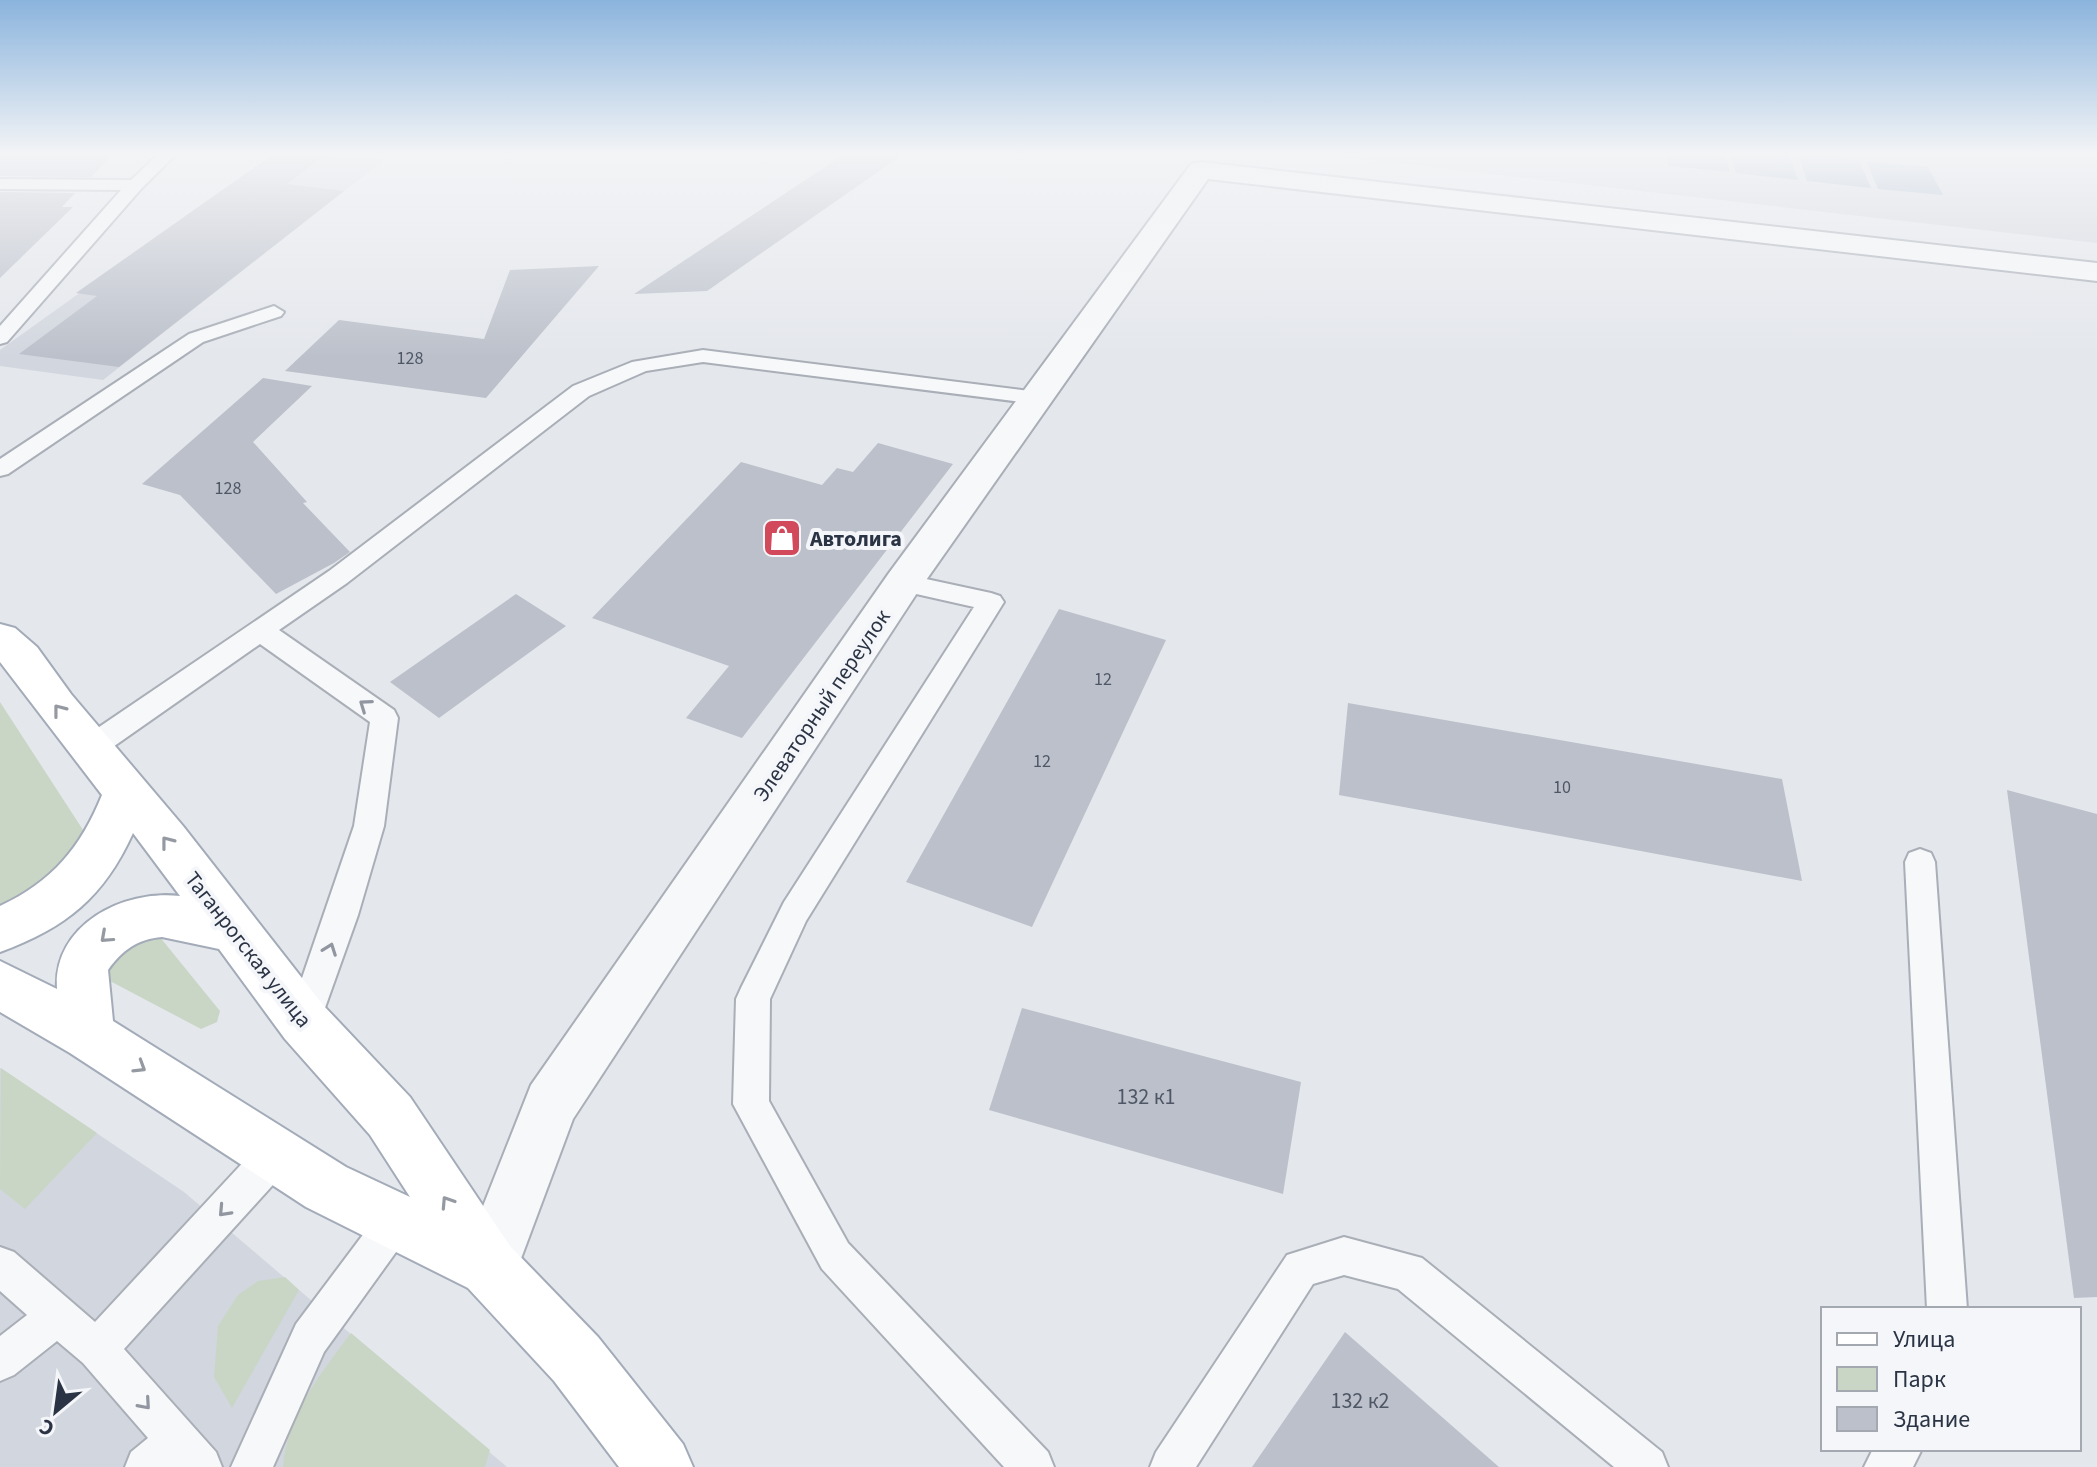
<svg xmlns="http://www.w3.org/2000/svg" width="2097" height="1467" font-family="'Source Sans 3',sans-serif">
	<rect width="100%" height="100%" fill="#e4e7ec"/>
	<!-- built -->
	<path fill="#d2d6de" d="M 275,153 L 325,153 L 384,160 L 103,380 L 0,366 L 0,350 Z
		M 1324,153 L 2097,153 L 2097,243 L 1334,156 Z
		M 0,1068 L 184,1192 L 507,1467 L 0,1467 Z"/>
	<!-- green -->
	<path fill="#c9d6c5" d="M 0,702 L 85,833 L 76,862 L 0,920 Z
		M 159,936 L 220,1011 L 217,1022 L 201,1029 L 110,981 L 109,964 L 131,945 Z
		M 1,1068 L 97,1133 L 25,1209 L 0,1189 Z
		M 285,1277 L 299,1290 L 232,1408 L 214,1377 L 218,1326 L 238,1295 L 258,1281 Z
		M 351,1333 L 490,1450 L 485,1467 L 283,1467 C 288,1413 320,1375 351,1333 Z"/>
	<!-- water -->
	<path fill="#9fb4cc" d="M 1666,153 L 1725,153 L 1730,172 L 1669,166 Z
		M 1730,153 L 1789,153 L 1798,180 L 1736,173 Z
		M 1798,154 L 1859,160 L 1871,188 L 1807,181 Z
		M 1866,161 L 1928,167 L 1943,195 L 1878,189 Z"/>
	<!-- building -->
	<path fill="#bbc0ca" d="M 0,153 L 114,153 L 91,177 L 0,176 Z
		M 275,153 L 328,153 L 287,184 L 344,191 L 119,367 L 19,354 L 97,296 L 76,293 Z
		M 846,153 L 905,153 L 707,291 L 634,294 Z
		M 0,192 L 75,193 L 62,207 L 73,207 L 0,278 Z
		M 599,266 L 486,398 L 285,371 L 339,320 L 484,339 L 510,270 Z
		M 263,378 L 312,386 L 253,442 L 307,502 L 303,503 L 350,552 L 334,563 L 276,594 L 180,495 L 142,484 Z
		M 878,443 L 953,464 L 742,738 L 686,718 L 729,666 L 592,618 L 741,462 L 822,485 L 837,468 L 853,472 Z
		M 516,594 L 566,626 L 439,718 L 390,682 Z
		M 1059,609 L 1166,640 L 1032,927 L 906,882 Z
		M 1348,703 L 1782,779 L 1802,881 L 1339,795 Z
		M 2007,790 L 2097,814 L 2097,1297 L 2074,1298 Z
		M 1022,1008 L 1301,1082 L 1283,1194 L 989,1110 Z
		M 1345,1332 L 1499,1467 L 1252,1467 Z"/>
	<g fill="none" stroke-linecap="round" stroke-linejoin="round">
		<!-- service casing -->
		<g stroke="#a9aeb7" stroke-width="4">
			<path id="service" d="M 160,153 L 177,153 L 141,189 L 7,342 L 0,344 L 0,326 L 121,190 L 0,189 L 0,179 L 131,180 Z
				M 274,306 L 284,312 L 281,316 L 203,342 L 8,474 L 0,476 L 0,459 L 189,334 Z
				M 703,350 L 1037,392 L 1048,398 L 1037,404 L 703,362 L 646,371 L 589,396 L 347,583 L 279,630 L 394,710 L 398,718 L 384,826 L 358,915 L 316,1033 L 304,1038 L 292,1033 L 287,1022 L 354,826 L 370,722 L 260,644 L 100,756 L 90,759 L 80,756 L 76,748 L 80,740 L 329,571 L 573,386 L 632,362 Z
				M 903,574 L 991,593 L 1000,596 L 1004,602 L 806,921 L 770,999 L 769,1101 L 848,1243 L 1048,1452 L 1054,1467 L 1004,1467 L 822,1269 L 733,1104 L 736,999 L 741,988 L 784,902 L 974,607 L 894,589 L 890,583 L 894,577 Z
				M 1920,849 L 1931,853 L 1935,862 L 1967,1309 L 1927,1309 L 1905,862 L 1909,853 Z
				M 277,1135 L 290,1140 L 295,1153 L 290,1166 L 124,1349 L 216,1452 L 222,1467 L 125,1467 L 131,1452 L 148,1438 L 83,1363 L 57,1341 L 14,1375 L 0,1381 L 0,1336 L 27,1315 L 0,1291 L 0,1247 L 14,1252 L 95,1322 L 264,1140 Z
				M 396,1202 L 409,1208 L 415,1221 L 409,1234 L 324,1352 L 273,1467 L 231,1467 L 296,1324 L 383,1208 Z
				M 1344,1237 L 1422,1258 L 1662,1452 L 1668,1467 L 1614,1467 L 1398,1289 L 1344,1275 L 1313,1284 L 1196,1467 L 1150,1467 L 1156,1452 L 1287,1255 Z
				M 1873,1449 L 1922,1449 L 1913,1467 L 1864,1467 Z"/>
		</g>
		<!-- minor casing -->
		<g stroke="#a9aeb7" stroke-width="4">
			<path id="minor" d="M 1201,162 L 2097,263 L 2097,281 L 1208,179 L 917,593 L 573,1119 L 510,1288 L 489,1297 L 468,1288 L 459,1267 L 531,1085 L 889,573 L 1191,164 Z"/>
		</g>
		<!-- primary casing -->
		<g stroke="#a3abb8" stroke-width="4">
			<path id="primary" d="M 0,624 L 15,628 L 37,647 L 71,694 L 183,826 L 323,1005 L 410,1097 L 510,1246 L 598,1337 L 683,1444 L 693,1467 L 619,1467 L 554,1381 L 468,1288 L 306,1207 L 70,1053 L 0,1012 L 0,961 L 57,989 C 53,925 123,889 180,896 L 133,833 C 104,897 66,928 0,952 L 0,906 C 52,882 81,847 102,795 L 0,662 ZM 162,937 L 219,949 L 285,1039 L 370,1135 L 410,1197 L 346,1167 L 113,1021 L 108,970 C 122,950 138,939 162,937 Z"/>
		</g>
		<!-- service -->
		<use href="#service" fill="#f7f8fa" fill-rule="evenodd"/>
		<!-- minor -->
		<use href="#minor" fill="#f7f8fa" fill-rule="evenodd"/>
		<!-- primary -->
		<use href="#primary" fill="#fff" fill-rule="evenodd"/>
	</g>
	<!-- one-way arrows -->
	<defs><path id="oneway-chevron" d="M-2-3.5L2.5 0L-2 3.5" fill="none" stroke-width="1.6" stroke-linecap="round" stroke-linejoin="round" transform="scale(2)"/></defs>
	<g stroke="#9196a0">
		<use href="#oneway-chevron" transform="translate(365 705) rotate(-145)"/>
		<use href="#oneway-chevron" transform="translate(330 949) rotate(-70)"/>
		<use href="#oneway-chevron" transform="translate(224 1211) rotate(133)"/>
		<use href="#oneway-chevron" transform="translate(145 1404) rotate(49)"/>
	</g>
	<g stroke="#959aa2">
		<use href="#oneway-chevron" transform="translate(59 710) rotate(-128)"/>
		<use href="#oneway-chevron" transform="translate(167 842) rotate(-128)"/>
		<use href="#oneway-chevron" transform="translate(106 937) rotate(138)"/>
		<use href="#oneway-chevron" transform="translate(140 1067) rotate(32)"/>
		<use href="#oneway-chevron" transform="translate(447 1202) rotate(-123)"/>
	</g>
	<!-- sky -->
	<linearGradient id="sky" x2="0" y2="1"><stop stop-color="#8bb4dd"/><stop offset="0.43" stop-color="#f3f4f6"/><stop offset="1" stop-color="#f3f4f6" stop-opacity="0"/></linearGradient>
	<rect width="2097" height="358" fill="url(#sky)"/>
	<!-- icons -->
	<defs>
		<g id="shop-square" transform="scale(2)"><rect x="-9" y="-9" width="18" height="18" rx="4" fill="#d1495b" stroke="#f4f6f9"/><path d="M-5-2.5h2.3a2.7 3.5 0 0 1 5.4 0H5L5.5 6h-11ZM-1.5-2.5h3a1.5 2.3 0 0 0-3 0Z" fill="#fff"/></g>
	</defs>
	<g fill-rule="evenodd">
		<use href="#shop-square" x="782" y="538"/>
	</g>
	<g text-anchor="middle" stroke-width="8" stroke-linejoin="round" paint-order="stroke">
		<!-- number labels -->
		<g font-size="18" fill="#4f5766">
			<text x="410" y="364">128</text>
			<text x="228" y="494">128</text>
			<text x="1103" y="685">12</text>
			<text x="1042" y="767">12</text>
			<text x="1562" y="793">10</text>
		</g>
		<!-- poi labels -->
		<g font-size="22" font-weight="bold" fill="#2b3445" stroke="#f4f6f9" text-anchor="start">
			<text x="810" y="546">Автолига</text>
		</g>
		<!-- street labels -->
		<g font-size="22" fill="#2b3445" stroke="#f4f6f9">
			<text transform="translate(821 705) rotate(-56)" y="8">Элеваторный переулок</text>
			<text transform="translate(249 949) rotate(52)" y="8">Таганрогская улица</text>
		</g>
		<!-- near-number labels -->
		<g font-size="22" fill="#4f5766">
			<text x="1146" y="1104">132 к1</text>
			<text x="1360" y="1408">132 к2</text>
		</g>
	</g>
	<!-- legend -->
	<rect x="1821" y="1307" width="260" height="144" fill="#f4f6f9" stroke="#a4a8b1" stroke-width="2"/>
	<rect x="1837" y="1333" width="40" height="12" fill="#ffffff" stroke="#a4a8b1" stroke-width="2"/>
	<text x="1893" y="1347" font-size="24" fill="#2b3445">Улица</text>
	<rect x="1837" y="1367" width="40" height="24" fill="#c9d6c5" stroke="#a4a8b1" stroke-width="2"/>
	<text x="1893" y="1387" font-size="24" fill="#2b3445">Парк</text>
	<rect x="1837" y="1407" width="40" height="24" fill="#bbc0ca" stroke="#a4a8b1" stroke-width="2"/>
	<text x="1893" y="1427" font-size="24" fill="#2b3445">Здание</text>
	<!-- north arrow -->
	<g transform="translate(56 1411) rotate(209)" stroke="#f4f6f9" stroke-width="6" paint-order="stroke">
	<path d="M0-6L14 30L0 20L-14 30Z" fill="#2b3445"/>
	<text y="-12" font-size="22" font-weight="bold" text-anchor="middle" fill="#2b3445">С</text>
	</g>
</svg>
